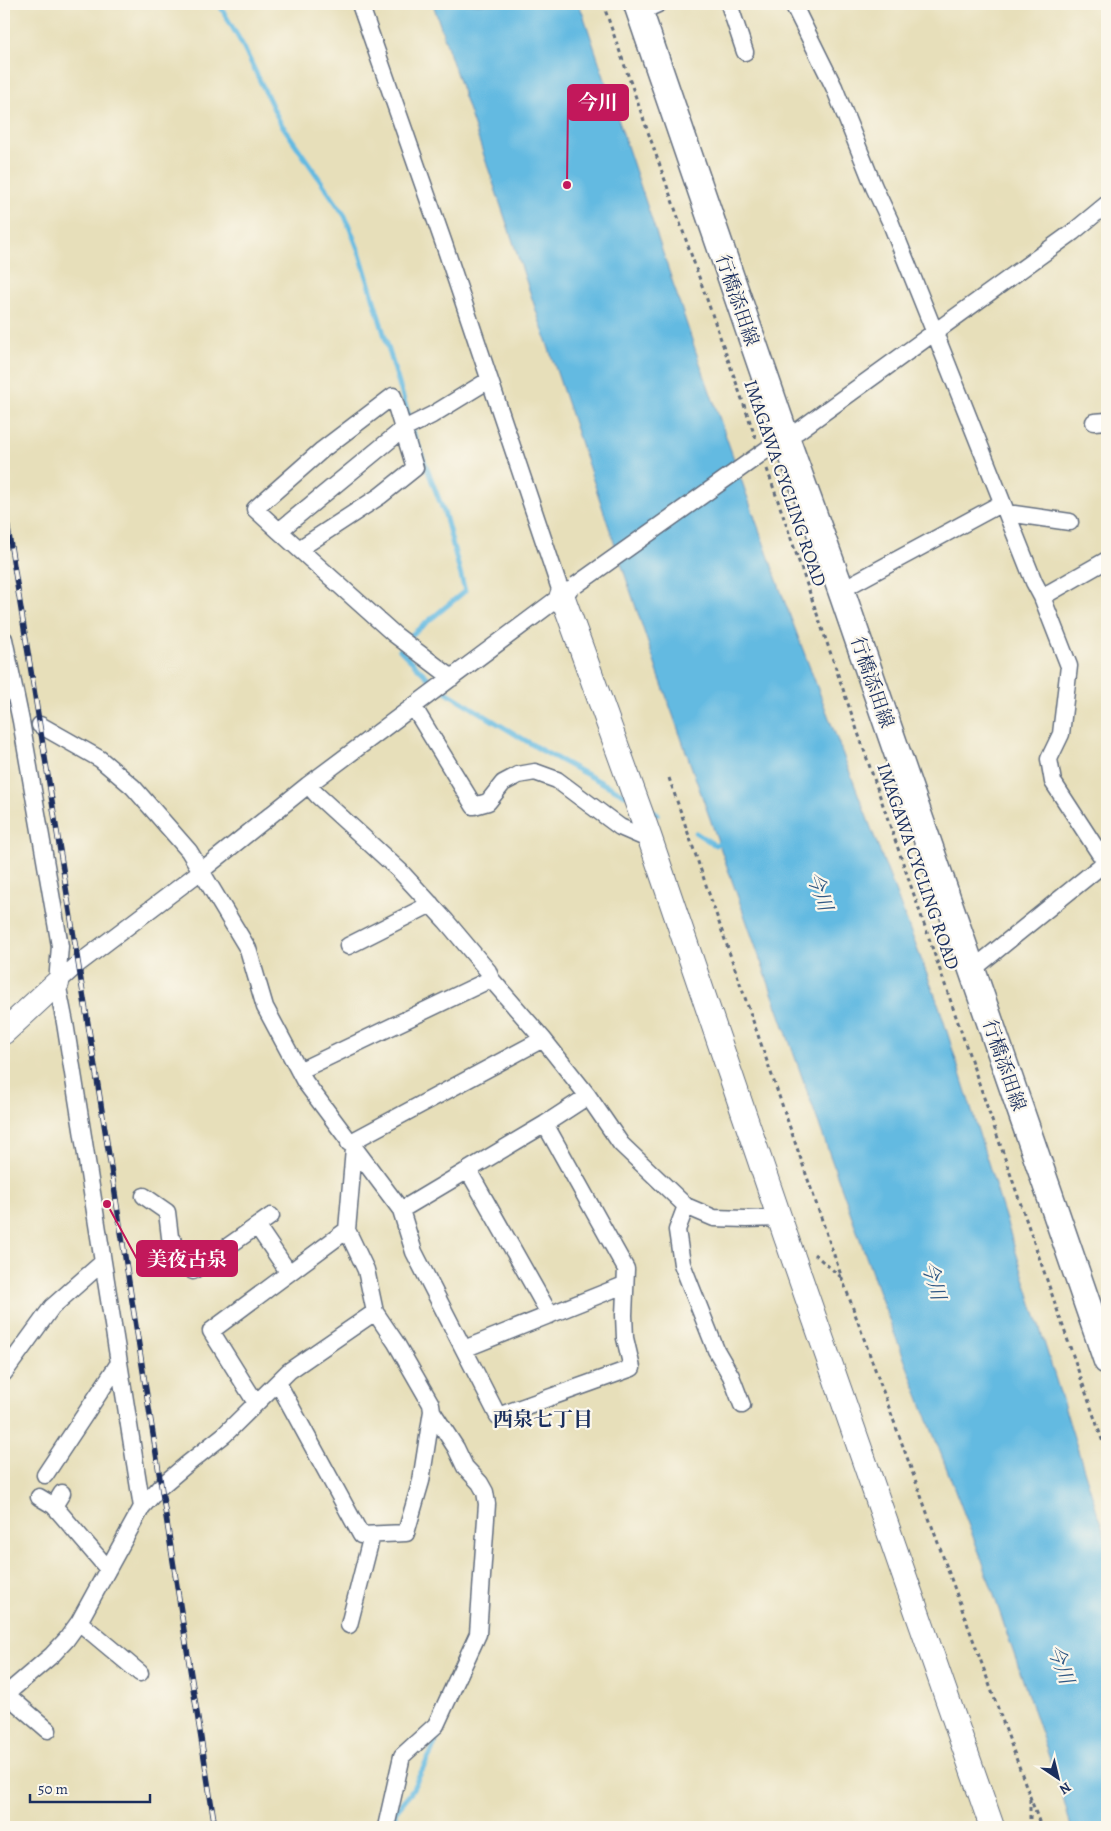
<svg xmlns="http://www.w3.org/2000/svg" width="1111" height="1831" font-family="Alegreya,'Noto Serif JP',serif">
	<rect width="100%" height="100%" fill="#fbf7ec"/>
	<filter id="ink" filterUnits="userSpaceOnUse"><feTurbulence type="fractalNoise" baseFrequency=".02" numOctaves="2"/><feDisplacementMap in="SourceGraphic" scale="10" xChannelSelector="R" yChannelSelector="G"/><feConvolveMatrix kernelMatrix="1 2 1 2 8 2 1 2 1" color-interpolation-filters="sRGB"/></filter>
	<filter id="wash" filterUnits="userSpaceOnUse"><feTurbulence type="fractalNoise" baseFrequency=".0096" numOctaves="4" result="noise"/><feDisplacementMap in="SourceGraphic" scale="20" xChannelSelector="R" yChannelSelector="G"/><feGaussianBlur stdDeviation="1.12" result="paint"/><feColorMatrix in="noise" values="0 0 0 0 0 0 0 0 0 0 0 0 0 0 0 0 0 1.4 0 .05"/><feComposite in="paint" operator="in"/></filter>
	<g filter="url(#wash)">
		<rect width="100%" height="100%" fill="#e7dfba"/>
		<!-- water -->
		<path fill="#64bae1" stroke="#4074a0" d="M 433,4 L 579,4 L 584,17 L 696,352 L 784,600 L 939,1006 L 1107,1543 L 1107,1827 L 1071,1827 L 1063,1798 L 982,1560 L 883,1304 L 658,673 Z"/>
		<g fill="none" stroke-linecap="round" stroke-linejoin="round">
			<!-- stream -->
			<path stroke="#64bae1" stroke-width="5" d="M 219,4 L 242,44 L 280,122 L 345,216 L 360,254 L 409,417
				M 409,637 L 465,591 L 445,515 L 413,432
				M 400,650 L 430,680 L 451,695 L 541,750 L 625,795
				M 648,808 L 658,814
				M 696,833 L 715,845 L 724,841
				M 395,1827 L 395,1812 L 410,1794 L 432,1751 L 441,1728"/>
		</g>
	</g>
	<g filter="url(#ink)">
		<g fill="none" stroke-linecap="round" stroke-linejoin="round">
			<!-- street casing -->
			<g stroke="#626d7e" stroke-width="19">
				<path id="street" d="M 360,4 L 444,244 L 562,595
					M 729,4 L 745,52
					M 793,4 L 834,87 L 874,187 L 890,221 L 935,333 L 1034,582 L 1042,597 L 1107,560
					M 640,12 L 658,4
					M 1094,422 L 1107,421
					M 778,442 L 798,431 L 1073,232 L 1107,204
					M 1007,513 L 1070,522
					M 279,531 L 299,549 L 380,496 L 415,468 L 393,396 L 322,450 L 255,509 L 279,531 L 402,430 L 432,415 L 489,380
					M 299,549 L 394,634 L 452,678
					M 841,590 L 1002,503
					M 1042,597 L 1069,666 L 1061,734 L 1049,759 L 1053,782 L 1105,862
					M 4,639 L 21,721 L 60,946 L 57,983 L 65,1023 L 142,1507
					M 413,706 L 474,806 L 488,802 L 503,783 L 518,775 L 535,772 L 557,780 L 620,827 L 650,840
					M 40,725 L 100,759 L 133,787 L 189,851 L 248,949 L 265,1007 L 305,1082 L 401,1210 L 545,1124 L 588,1096
					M 308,785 L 317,795 L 400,871 L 446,921 L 488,971 L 491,979 L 543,1039 L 588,1096 L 621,1144 L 686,1206 L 714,1218 L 746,1219 L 780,1218
					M 348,946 L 431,904
					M 972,970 L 1107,861
					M 57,983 L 78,964 L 201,871 L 308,785 L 569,590
					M 299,1071 L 491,979
					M 349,1143 L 543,1039
					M 354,1149 L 347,1230 L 366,1270 L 375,1312 L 396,1343 L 431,1404 L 432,1411 L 456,1448 L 465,1467 L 480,1483 L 485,1492 L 487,1504 L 478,1634 L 436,1725 L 402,1756 L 386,1827
					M 468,1170 L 550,1315
					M 144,1196 L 167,1212 L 170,1237 L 193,1271 L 271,1216
					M 686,1206 L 677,1230 L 682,1264 L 716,1350 L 731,1376 L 742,1405
					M 401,1210 L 414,1252 L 498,1416 L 632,1368 L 625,1338 L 624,1315 L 626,1269 L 545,1124
					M 257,1226 L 289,1273
					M 464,1349 L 624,1285
					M 4,1373 L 52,1307 L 103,1262
					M 278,1383 L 361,1535 L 406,1533 L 421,1481 L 432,1411
					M 256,1403 L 211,1331 L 347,1230
					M 45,1475 L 119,1363
					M 39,1497 L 54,1506 L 108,1569
					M 54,1506 L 62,1493
					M 79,1622 L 140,1673
					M 349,1625 L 372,1535
					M 6,1694 L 48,1730
					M 4,1696 L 52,1655 L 66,1640 L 79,1622 L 142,1507 L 160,1487 L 186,1465 L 224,1435 L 289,1371 L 375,1312"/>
			</g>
			<!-- secondary casing -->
			<g stroke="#626d7e" stroke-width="26">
				<path id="secondary" d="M 562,595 L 648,833 L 786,1237 L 992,1827
					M 4,1032 L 57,983"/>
			</g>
			<!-- primary casing -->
			<g stroke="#626d7e" stroke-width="29">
				<path id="primary" d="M 637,4 L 786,438 L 841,590 L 1107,1361"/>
			</g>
			<!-- path -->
			<path stroke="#626d7e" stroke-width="3" stroke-dasharray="4 4" stroke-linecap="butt" d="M 603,4 L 756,439
				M 767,469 L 1107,1454
				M 669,778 L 842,1278 L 1041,1827
				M 814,1254 L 841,1277
				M 1030,1827 L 1030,1796"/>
			<!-- street -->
			<use href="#street" stroke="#fff" stroke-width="16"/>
			<!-- secondary -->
			<use href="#secondary" stroke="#fff" stroke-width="24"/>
			<!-- primary -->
			<use href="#primary" stroke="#fff" stroke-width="26"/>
			<!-- rail casing -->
			<g stroke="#1b2f5e" stroke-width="5.5">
				<path id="rail" d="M 4,504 L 99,1092 L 215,1827"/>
			</g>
			<!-- rail -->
			<use href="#rail" stroke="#fbf7ec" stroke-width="4" stroke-dasharray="11" stroke-linecap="butt"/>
			<!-- street-bridge casing -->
			<g stroke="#626d7e" stroke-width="19" stroke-linecap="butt">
				<path id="street-bridge" d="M 576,585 L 776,443"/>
			</g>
			<!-- street-bridge -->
			<use href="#street-bridge" stroke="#fff" stroke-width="16"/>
		</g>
	</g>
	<g text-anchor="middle" stroke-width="4.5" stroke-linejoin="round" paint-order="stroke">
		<!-- street labels -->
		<g font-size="19" fill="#1b2f5e" stroke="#fbf7ec">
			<text transform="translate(738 300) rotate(71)" y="7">行橋添田線</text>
			<text transform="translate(786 483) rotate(71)" y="7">IMAGAWA CYCLING ROAD</text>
			<text transform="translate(873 682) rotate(71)" y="7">行橋添田線</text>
			<text transform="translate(919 866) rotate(71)" y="7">IMAGAWA CYCLING ROAD</text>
			<text transform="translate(1005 1065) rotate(71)" y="7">行橋添田線</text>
		</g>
		<!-- water labels -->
		<g font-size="20" font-style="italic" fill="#315985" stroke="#fbf7ec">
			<text transform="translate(820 891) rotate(71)" y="7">今川</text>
			<text transform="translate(934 1280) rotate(74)" y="7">今川</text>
			<text transform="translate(1061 1664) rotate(70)" y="7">今川</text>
		</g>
		<!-- neighbourhood labels -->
		<g font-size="20" font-weight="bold" fill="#1b2f5e" stroke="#fbf7ec">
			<text x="543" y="1426">西泉七丁目</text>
		</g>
	</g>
	<!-- callouts -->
	<path fill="none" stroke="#c2185b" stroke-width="2" d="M567 185L568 102M107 1204L137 1259"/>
	<g fill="#c2185b" stroke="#fbf7ec" stroke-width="2">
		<circle cx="567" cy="185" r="5"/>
		<circle cx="107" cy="1204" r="5"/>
	</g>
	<g fill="#c2185b" stroke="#c2185b" stroke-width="2">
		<rect x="568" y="85" width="60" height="35" rx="5"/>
		<rect x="137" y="1241" width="100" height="35" rx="5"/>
	</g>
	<g font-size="20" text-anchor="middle" font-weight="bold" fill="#fff">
		<text x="598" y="109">今川</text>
		<text x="187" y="1266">美夜古泉</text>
	</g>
	<!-- margin -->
	<rect width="1111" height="1831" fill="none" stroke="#fbf7ec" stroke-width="20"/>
	<!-- north arrow -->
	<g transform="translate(1058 1778) rotate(145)" stroke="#fbf7ec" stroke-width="4" paint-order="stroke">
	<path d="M0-4L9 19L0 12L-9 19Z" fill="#1b2f5e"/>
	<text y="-8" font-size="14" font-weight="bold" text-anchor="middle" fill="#1b2f5e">N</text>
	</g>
	<!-- scale -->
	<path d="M30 1794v8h120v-8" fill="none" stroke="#1b2f5e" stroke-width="2.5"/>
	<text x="38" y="1794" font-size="15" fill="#1b2f5e" stroke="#fbf7ec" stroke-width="4" paint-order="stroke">50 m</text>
</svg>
